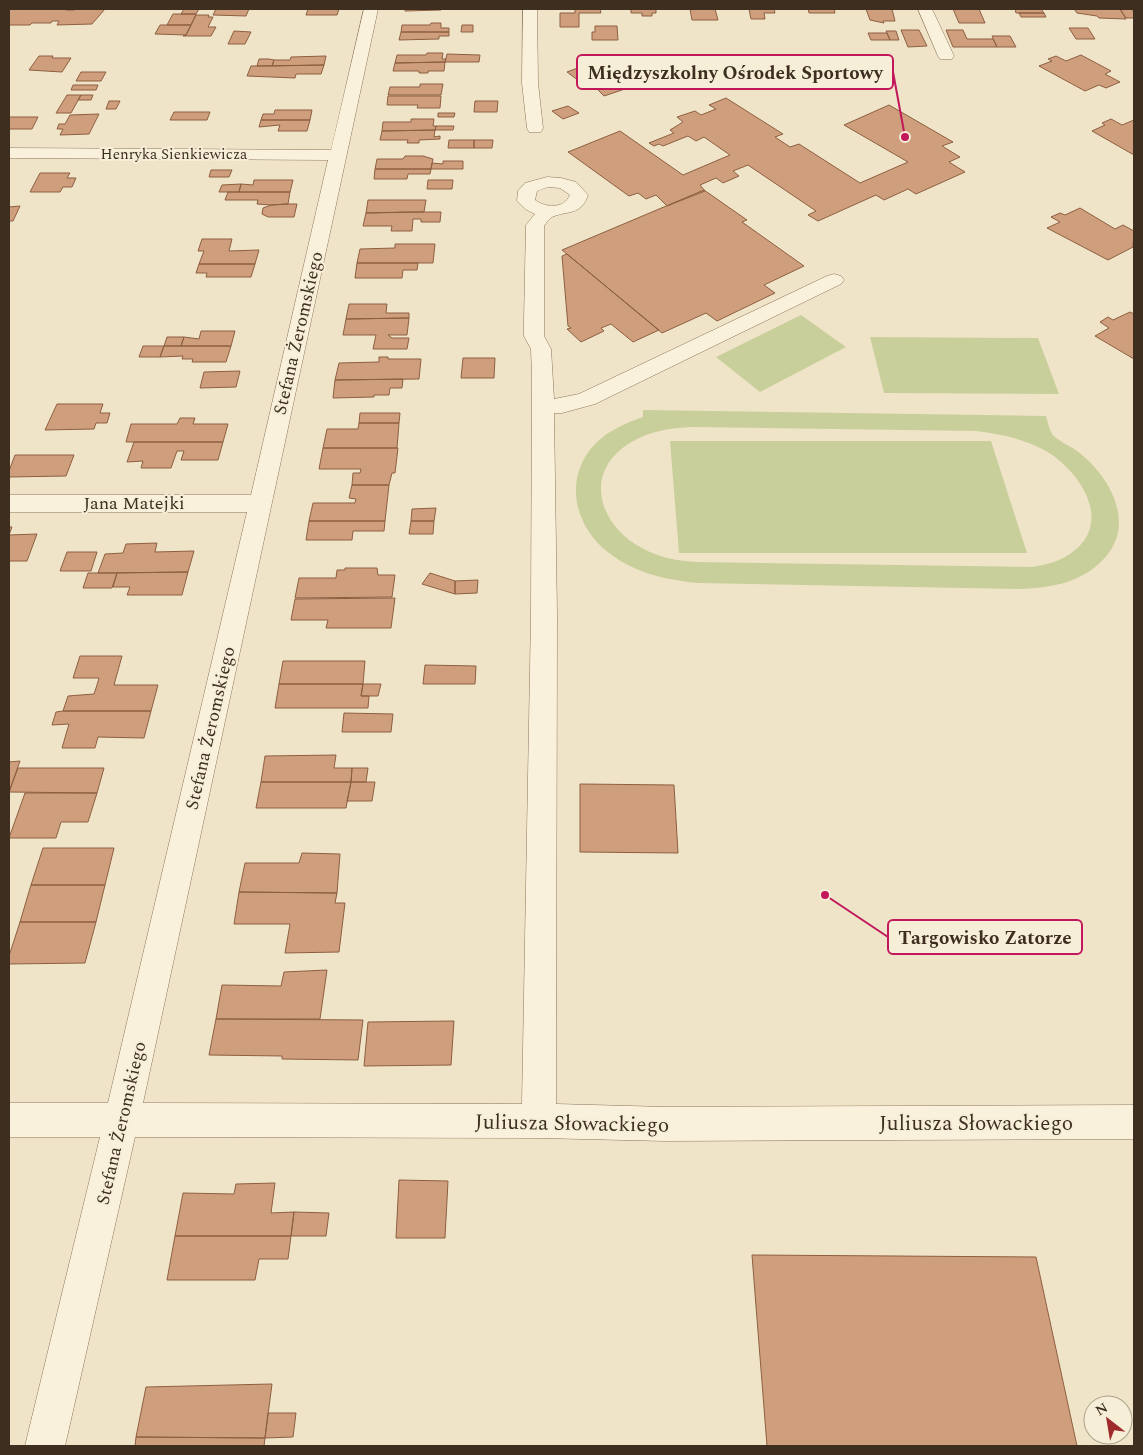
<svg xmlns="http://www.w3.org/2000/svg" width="1143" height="1455" font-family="Spectral,serif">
	<rect width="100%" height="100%" fill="#f0e4c8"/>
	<!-- green -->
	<path fill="#c9cf9b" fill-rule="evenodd" d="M 801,315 L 846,347 L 760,392 L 716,357 Z
		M 870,337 L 1038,338 L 1059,394 L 884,393 Z
		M 643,410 L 1046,416 C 1048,422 1049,429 1052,434 C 1055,439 1072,447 1077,451 C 1107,473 1135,519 1108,554 C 1086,582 1053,588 1019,589 L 698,583 C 666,580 635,573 609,553 C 573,526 563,476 596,443 C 609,430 626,423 643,417 ZM 692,427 L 976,431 C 1001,434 1024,439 1046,451 C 1084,474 1116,528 1065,557 C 1055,563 1043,565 1032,567 L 697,562 C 678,561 660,558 642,548 C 599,526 582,472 630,443 C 649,431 670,428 692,427 Z
		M 670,441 L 991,441 L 1027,553 L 679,553 Z"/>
	<!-- building -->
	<path fill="#cf9f7d" stroke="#8d5f41" d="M 9,9 L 67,9 L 66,10 L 74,10 L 76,9 L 105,9 L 92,24 L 57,25 L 59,21 L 52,21 L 51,23 L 32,23 L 30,25 L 9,25 Z
		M 184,9 L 199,9 L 196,14 L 181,14 Z
		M 216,9 L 249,9 L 246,16 L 213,15 Z
		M 308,9 L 339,9 L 337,15 L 306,15 Z
		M 405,9 L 441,9 L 441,10 L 405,11 Z
		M 575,9 L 600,9 L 601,13 L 579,13 L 579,27 L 560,27 L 560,13 L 575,13 Z
		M 631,9 L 656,9 L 656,13 L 652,13 L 652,16 L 642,16 L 642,13 L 631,13 Z
		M 690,9 L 715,9 L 718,20 L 692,20 Z
		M 749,9 L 774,9 L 775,13 L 764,13 L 765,19 L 751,19 Z
		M 808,9 L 834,9 L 835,13 L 809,13 Z
		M 866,9 L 892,9 L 895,21 L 883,21 L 884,23 L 870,20 Z
		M 953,9 L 979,9 L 985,23 L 959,23 Z
		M 1015,9 L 1041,9 L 1044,13 L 1016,13 Z
		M 1074,9 L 1120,9 L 1126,19 L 1099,18 L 1097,16 L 1077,13 Z
		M 1120,9 L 1133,9 L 1134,18 L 1126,18 Z
		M 1019,13 L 1044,13 L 1046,17 L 1021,17 Z
		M 173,14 L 196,14 L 191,25 L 167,25 Z
		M 196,15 L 209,15 L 208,17 L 213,17 L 208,27 L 216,27 L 211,36 L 183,36 L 186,35 Z
		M 431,23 L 441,23 L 441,28 L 449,28 L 449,32 L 401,32 L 402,25 L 430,25 Z
		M 160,25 L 191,25 L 186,35 L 155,34 Z
		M 462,25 L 473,25 L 473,32 L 461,32 Z
		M 595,26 L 617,26 L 618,40 L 592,40 L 592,32 L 595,32 Z
		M 1069,28 L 1088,28 L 1095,39 L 1076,39 Z
		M 901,30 L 919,30 L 927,46 L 908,47 Z
		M 946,30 L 963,30 L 967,39 L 993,39 L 997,47 L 953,47 Z
		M 234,31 L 251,32 L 245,44 L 228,44 Z
		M 886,31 L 896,31 L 899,40 L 890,40 Z
		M 401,32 L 449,32 L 449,36 L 439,36 L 439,39 L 399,40 Z
		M 868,33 L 887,33 L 890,40 L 871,40 Z
		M 992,36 L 1010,36 L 1016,47 L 997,47 Z
		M 427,53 L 443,53 L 442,59 L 446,59 L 445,62 L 395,63 L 397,55 L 426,55 Z
		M 447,54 L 480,55 L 479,62 L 445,62 Z
		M 607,55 L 626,73 L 631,71 L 646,82 L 604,96 L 587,79 L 579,81 L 567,72 L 583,66 L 578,62 Z
		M 1081,55 L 1111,71 L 1105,74 L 1120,82 L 1106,88 L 1099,85 L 1085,91 L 1039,66 L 1052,61 L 1048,59 L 1056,56 L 1066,61 Z
		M 39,56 L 53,56 L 52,58 L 71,58 L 62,72 L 29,70 Z
		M 326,56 L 324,65 L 272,66 L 274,60 L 290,60 L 291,57 Z
		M 259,59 L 269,59 L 274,60 L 272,66 L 257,66 Z
		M 445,62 L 444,71 L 428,71 L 428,73 L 419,73 L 419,71 L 393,71 L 395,63 Z
		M 324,65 L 321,74 L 296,74 L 295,78 L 247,76 L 251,66 Z
		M 81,72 L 106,72 L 101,81 L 76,81 Z
		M 420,84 L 443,84 L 441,95 L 388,95 L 390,87 L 420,87 Z
		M 73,85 L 98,85 L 96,90 L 71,90 Z
		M 67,95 L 81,95 L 71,113 L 56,113 Z
		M 81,95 L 93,95 L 91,100 L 78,100 Z
		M 388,96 L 441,96 L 440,108 L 417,108 L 418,105 L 387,105 Z
		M 726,98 L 783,134 L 775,137 L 790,147 L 799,144 L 860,183 L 908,162 L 844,125 L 889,105 L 953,142 L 942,146 L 960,157 L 949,162 L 965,172 L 916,194 L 908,189 L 884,200 L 876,195 L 818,221 L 808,215 L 816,211 L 748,165 L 733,171 L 739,176 L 723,183 L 716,178 L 700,185 L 705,191 L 667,206 L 656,195 L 646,199 L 638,193 L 629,196 L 568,152 L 620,131 L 683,175 L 730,155 L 704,137 L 696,141 L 688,136 L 663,146 L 659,144 L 654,146 L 649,143 L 674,133 L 670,130 L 683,122 L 677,117 L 695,111 L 701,115 L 716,109 L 709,105 Z
		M 109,101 L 120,101 L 116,109 L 106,109 Z
		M 475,101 L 498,101 L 497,112 L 474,112 Z
		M 568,106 L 579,113 L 563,119 L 552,111 Z
		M 275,110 L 312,110 L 310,120 L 261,120 L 263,114 L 274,114 Z
		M 174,112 L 210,112 L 207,120 L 170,120 Z
		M 438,113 L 455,113 L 454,117 L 438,117 Z
		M 99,114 L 89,134 L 60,135 L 63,129 L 57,129 L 59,124 L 65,124 L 70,115 Z
		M 38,117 L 32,129 L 9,129 L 9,117 Z
		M 411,119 L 434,119 L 433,126 L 436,126 L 435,130 L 382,131 L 383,122 L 411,122 Z
		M 1111,119 L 1122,125 L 1134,120 L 1134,155 L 1092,131 L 1105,125 L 1102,123 Z
		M 261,120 L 310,120 L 307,131 L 278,131 L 280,125 L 259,127 Z
		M 436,126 L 454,126 L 453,130 L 435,130 Z
		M 435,130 L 434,137 L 440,136 L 440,139 L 419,140 L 419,143 L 407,143 L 408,140 L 380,140 L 382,131 Z
		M 449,140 L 474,140 L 474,148 L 448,148 Z
		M 474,140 L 493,140 L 492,148 L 474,148 Z
		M 405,156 L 423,156 L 433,159 L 431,169 L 375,169 L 377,159 L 403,159 Z
		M 443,161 L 463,161 L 463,169 L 431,169 L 432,163 L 443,164 Z
		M 375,169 L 431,169 L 430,174 L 408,174 L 407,179 L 374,179 Z
		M 211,170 L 232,170 L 229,177 L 209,177 Z
		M 40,173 L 70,173 L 67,178 L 76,178 L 72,187 L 63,187 L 60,192 L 30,192 Z
		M 254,180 L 293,180 L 290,192 L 239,192 L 241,184 L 253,185 Z
		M 428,180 L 453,180 L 452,189 L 427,189 Z
		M 241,184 L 239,192 L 219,192 L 222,185 Z
		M 704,190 L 747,220 L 742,222 L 804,266 L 764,285 L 775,293 L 717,321 L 706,313 L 662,333 L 562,250 Z
		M 228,192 L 290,192 L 288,204 L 271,205 L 257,204 L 258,200 L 225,200 Z
		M 368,200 L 426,200 L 424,212 L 366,213 Z
		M 288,204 L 297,204 L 294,217 L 268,217 L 262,214 L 263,208 L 271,205 Z
		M 20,206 L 13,221 L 9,221 L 9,207 Z
		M 1080,208 L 1115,229 L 1123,225 L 1134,231 L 1133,247 L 1108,260 L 1047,228 L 1060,222 L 1051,217 L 1060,213 L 1065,215 Z
		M 405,212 L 441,212 L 440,222 L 421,222 L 421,219 L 413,219 L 412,231 L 391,231 L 392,226 L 363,226 L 366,213 Z
		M 202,239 L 232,239 L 229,251 L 259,250 L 255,264 L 199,264 L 204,251 L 198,251 Z
		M 395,244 L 435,244 L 433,263 L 357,263 L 360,249 L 395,248 Z
		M 567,254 L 659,330 L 633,342 L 611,324 L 601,328 L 604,331 L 581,342 L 567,329 L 571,328 L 568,326 L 562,256 Z
		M 357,263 L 418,263 L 417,270 L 403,270 L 402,278 L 355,278 Z
		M 199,264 L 255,264 L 251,277 L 206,277 L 207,273 L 196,273 Z
		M 349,304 L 387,304 L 386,313 L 409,313 L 409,318 L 346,319 Z
		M 1130,312 L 1134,314 L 1134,359 L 1095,336 L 1109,328 L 1100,322 L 1108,317 L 1113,320 Z
		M 409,318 L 407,335 L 388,335 L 392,338 L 409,338 L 407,349 L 373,349 L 376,335 L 343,335 L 346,319 Z
		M 201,331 L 235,331 L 231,346 L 181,346 L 184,337 L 199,339 Z
		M 167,337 L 184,337 L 181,346 L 164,346 Z
		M 143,346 L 164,346 L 160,357 L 139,357 Z
		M 164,346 L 231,346 L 226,362 L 192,362 L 193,359 L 182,359 L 183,356 L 160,357 Z
		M 379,357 L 388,357 L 388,359 L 421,359 L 419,379 L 335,380 L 339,363 L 379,362 Z
		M 463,358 L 495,358 L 494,378 L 461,378 Z
		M 240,371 L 236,387 L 200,388 L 204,372 Z
		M 403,379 L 402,388 L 390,388 L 389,395 L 374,395 L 374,397 L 333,398 L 335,380 Z
		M 57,404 L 103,404 L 100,413 L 110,413 L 107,423 L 96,423 L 94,429 L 45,430 Z
		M 360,413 L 400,413 L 399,423 L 359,423 Z
		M 180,418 L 195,418 L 193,424 L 228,424 L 223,442 L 126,442 L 131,424 L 177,424 Z
		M 359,423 L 399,423 L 397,448 L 323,448 L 327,429 L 358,429 Z
		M 134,442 L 223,442 L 218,460 L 181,460 L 184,451 L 177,451 L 171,468 L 141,468 L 143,461 L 127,462 Z
		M 323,448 L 398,448 L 395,473 L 392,473 L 389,485 L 352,485 L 353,473 L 360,473 L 361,469 L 319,469 Z
		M 15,455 L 74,455 L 66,476 L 9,477 L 9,471 Z
		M 352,485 L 389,485 L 385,521 L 309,521 L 313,503 L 355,503 L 356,499 L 349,498 Z
		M 436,508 L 434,521 L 411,521 L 412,509 Z
		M 309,521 L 385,521 L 384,531 L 353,531 L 352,540 L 306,540 Z
		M 411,521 L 434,521 L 433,534 L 409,534 Z
		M 9,527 L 12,527 L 9,535 L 37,534 L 27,561 L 9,561 Z
		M 157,543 L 155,552 L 194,551 L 188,572 L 98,573 L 105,554 L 123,553 L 126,544 Z
		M 67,552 L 97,552 L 91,571 L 60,571 Z
		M 345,568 L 377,568 L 378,575 L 395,575 L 392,597 L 295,598 L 299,578 L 336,578 L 337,570 L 345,570 Z
		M 188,572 L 182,595 L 127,595 L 130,587 L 113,587 L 117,573 Z
		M 88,573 L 117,573 L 112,588 L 83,588 Z
		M 430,573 L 455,581 L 455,594 L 422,584 Z
		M 478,580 L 477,593 L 455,594 L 455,581 Z
		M 395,598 L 391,628 L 326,628 L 328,620 L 291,620 L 295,599 Z
		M 80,656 L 122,656 L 114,685 L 158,685 L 151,711 L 63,711 L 68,696 L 94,694 L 97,685 L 99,678 L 73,678 Z
		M 283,661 L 365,661 L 363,684 L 279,684 Z
		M 425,665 L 476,666 L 475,684 L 423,684 Z
		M 279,684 L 363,684 L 361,696 L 369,696 L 368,708 L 275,708 Z
		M 363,684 L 381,684 L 378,696 L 361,696 Z
		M 63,711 L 151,711 L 144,738 L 98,737 L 95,748 L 62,748 L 69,724 L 52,725 L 56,712 Z
		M 344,713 L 393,714 L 391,732 L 342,732 Z
		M 336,755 L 334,768 L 352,768 L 351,782 L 261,782 L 265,756 Z
		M 20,761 L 9,792 L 9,762 Z
		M 18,768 L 104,768 L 97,793 L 9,792 Z
		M 352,768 L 368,768 L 366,782 L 351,782 Z
		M 261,782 L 351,782 L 346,808 L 256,808 Z
		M 351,782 L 375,782 L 372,801 L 347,801 Z
		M 580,784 L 674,785 L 678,853 L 580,852 Z
		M 25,793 L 97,793 L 88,822 L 61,822 L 56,838 L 9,838 Z
		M 43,848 L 114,848 L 105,885 L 31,885 Z
		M 302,853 L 340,854 L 337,893 L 239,892 L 245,863 L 299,863 Z
		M 31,885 L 105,885 L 96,922 L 20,922 Z
		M 239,892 L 337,893 L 335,903 L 345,903 L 339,952 L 285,953 L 290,924 L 234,924 Z
		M 20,922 L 96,922 L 85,963 L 9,964 L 9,956 Z
		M 327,970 L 320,1019 L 216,1019 L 222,985 L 281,986 L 284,972 Z
		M 216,1019 L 363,1020 L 358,1060 L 282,1059 L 282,1056 L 209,1055 Z
		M 454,1021 L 451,1065 L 364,1066 L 368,1022 Z
		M 399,1180 L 448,1181 L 445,1238 L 396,1238 Z
		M 275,1183 L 271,1213 L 294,1212 L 291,1236 L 175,1236 L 183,1193 L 234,1194 L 236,1184 Z
		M 294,1212 L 329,1213 L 326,1236 L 291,1236 Z
		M 175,1236 L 291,1236 L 288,1259 L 259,1259 L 255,1280 L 167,1280 Z
		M 752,1255 L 1036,1257 L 1077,1446 L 767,1446 Z
		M 272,1384 L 265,1438 L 136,1437 L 146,1387 Z
		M 268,1413 L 296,1413 L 293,1437 L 265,1438 Z
		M 136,1437 L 265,1438 L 264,1446 L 135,1446 Z"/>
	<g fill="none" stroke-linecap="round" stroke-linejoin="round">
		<!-- minor casing -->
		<g stroke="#8d765c" stroke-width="1">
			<path id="minor" d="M 364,9 L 378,9 L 143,1103 L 522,1104 L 531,615 L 532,375 L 531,349 L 524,336 L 524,321 L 526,225 L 535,214 L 525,209 L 517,201 L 518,191 L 525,183 L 547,177 L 561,178 L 576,182 L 588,195 C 581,216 568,210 552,217 C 550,218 546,223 544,226 L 544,336 L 551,349 L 554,399 L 579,394 L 827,276 L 834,274 L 841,276 L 844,280 L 841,284 L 595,404 L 562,413 L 554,413 L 557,615 L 556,1104 L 666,1107 L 1134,1105 L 1134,1139 L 666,1141 L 540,1138 L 135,1137 L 65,1446 L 25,1446 L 100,1137 L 9,1137 L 9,1103 L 108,1103 L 247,512 L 9,512 L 9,495 L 251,495 L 328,160 L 9,158 L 9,148 L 331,150 ZM 548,187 L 560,188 L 570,195 C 564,209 546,208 535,200 L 537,191 Z
				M 523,9 L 537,9 L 538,83 L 543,128 L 541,132 L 529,132 L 527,128 L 522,83 Z
				M 918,9 L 932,9 L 954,56 L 952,59 L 940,59 L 938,56 Z"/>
		</g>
		<!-- minor -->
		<use href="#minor" fill="#faf1dc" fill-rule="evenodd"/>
	</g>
	<g text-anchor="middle" stroke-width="4" stroke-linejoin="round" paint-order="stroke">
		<!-- far-street labels -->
		<g font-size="15" fill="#3d2e20" stroke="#f7eed8">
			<text x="174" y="159">Henryka Sienkiewicza</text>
		</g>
		<!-- street labels -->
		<g font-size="18" fill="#3d2e20" stroke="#f7eed8">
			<text transform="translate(298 333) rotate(-77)" y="6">Stefana Żeromskiego</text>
			<text x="134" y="509">Jana Matejki</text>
			<text transform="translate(210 728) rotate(-77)" y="6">Stefana Żeromskiego</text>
			<text transform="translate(121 1123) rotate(-77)" y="6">Stefana Żeromskiego</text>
		</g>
		<!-- near-street labels -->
		<g font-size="21" fill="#3d2e20" stroke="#f7eed8">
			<text transform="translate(572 1123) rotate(1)" y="7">Juliusza Słowackiego</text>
			<text x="976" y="1130">Juliusza Słowackiego</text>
		</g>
	</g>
	<!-- callouts -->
	<path fill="none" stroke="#c2185b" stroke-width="2" d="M905 137L893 72M825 895L888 937"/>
	<g fill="#c2185b" stroke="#f7eed8" stroke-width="2">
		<circle cx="905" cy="137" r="5"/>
		<circle cx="825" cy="895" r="5"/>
	</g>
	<g fill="#f7eed8" stroke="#c2185b" stroke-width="2">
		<rect x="577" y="55" width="316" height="34" rx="5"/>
		<rect x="888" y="920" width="194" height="34" rx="5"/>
	</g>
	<g font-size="19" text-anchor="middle" font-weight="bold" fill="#3d2e20">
		<text x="735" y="79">Międzyszkolny Ośrodek Sportowy</text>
		<text x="985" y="944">Targowisko Zatorze</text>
	</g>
	<!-- border -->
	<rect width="1143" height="1455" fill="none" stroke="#3d2e20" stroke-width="20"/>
	<!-- north arrow -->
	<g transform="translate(1108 1420) rotate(329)"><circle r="24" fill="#f7eed8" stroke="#ada18e"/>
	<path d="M0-4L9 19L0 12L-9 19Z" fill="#9e2a2b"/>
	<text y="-8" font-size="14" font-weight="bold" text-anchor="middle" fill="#3d2e20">N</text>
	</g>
</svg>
